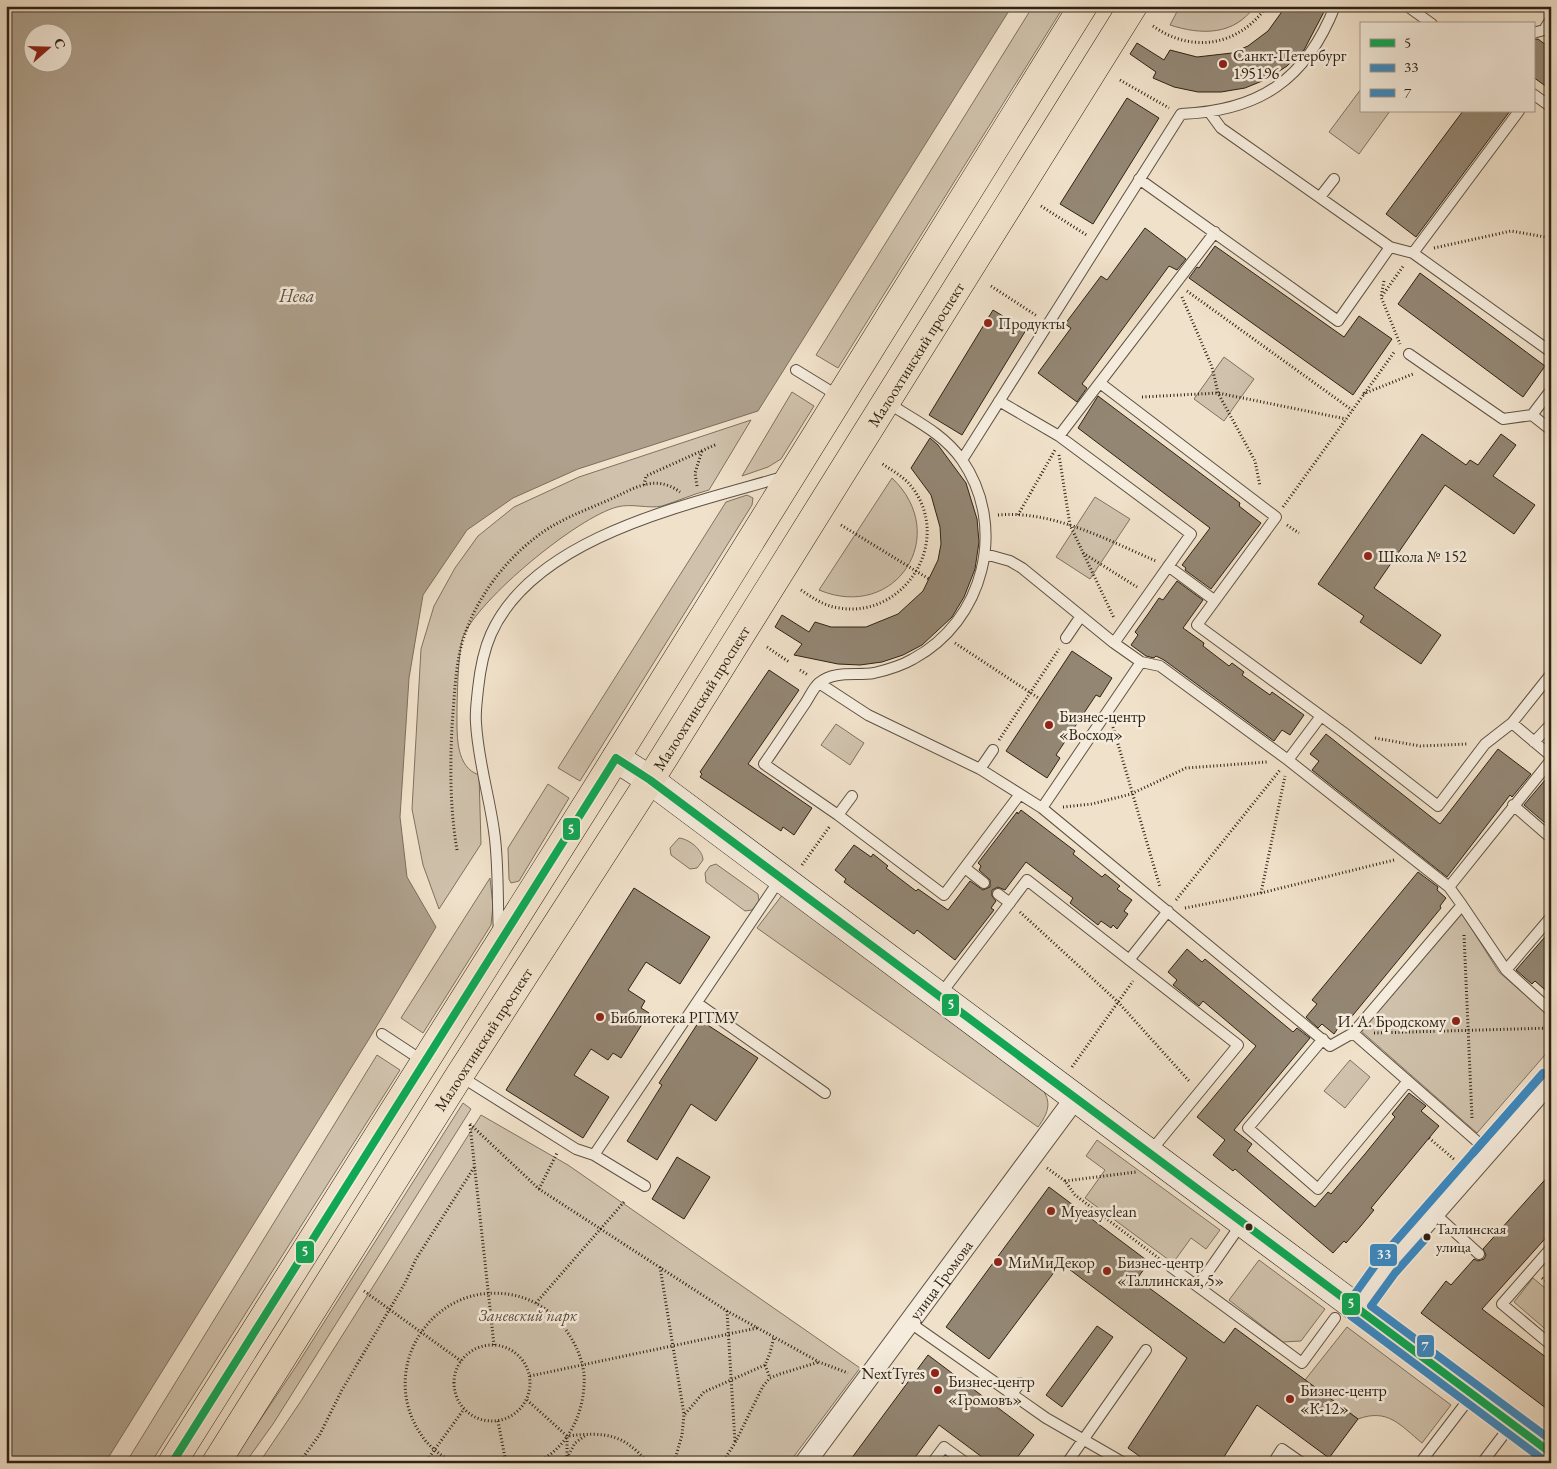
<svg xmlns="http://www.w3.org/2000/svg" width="1557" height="1469" font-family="'EB Garamond',serif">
	<rect width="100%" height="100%" fill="#f0e1ca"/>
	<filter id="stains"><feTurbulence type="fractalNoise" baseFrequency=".004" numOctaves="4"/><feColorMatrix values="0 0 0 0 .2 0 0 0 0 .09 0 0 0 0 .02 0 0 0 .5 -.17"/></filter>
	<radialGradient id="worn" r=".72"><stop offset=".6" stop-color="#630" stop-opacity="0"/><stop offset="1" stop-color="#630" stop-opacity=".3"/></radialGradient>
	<!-- green -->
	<path fill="#cfc1ab" stroke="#7f7260" d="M 1033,6 L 1064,6 L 838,368 L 816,355 Z
		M 1180,6 L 1255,6 C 1234,36 1201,35 1170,25 Z
		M 1361,89 L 1361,111 L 1390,111 L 1359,154 L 1329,132 Z
		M 1224,357 L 1254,379 L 1224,421 L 1194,399 Z
		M 792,392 L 814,406 L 781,459 L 768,467 L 742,476 Z
		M 751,420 L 709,490 C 693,494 678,501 662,506 C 648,509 632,503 617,507 C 578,517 478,599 463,637 C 458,653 457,698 457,716 C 457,737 456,767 479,775 L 481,844 L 439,909 L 423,865 L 412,809 L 421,649 L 434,606 L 455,568 L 478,536 L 514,507 L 579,477 Z
		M 892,478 C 952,535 896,622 819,590 Z
		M 747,495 L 753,498 L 752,505 L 580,781 L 558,768 L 726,502 Z
		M 1095,497 L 1130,519 L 1090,579 L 1056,557 Z
		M 836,724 L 864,743 L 850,765 L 821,745 Z
		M 548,784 L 569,798 L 519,881 L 511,883 L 509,879 L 508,848 Z
		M 679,838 C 689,839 703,850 703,860 L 697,868 L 690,869 L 671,855 L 670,848 Z
		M 716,864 L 758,894 L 759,901 L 752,910 L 745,911 L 706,882 L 705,873 L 710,866 Z
		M 490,878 L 493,906 L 491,925 L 423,1033 L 401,1018 Z
		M 783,894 L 1041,1087 C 1052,1102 1049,1112 1038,1127 L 757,928 Z
		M 1461,912 L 1499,972 L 1551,1018 L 1551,1048 L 1477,1133 L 1361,1031 Z
		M 377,1055 L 400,1070 L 152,1461 L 126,1463 Z
		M 1350,1060 L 1370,1077 L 1345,1108 L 1324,1091 Z
		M 463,1103 L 471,1109 L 273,1424 L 245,1463 L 231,1463 L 297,1365 Z
		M 481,1115 L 568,1165 L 860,1368 L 789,1463 L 259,1463 L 301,1401 Z
		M 1097,1140 L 1220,1230 L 1206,1249 L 1191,1238 L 1173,1263 L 1085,1198 L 1105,1170 L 1086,1156 Z
		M 1259,1260 L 1325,1309 L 1301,1341 L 1283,1342 L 1229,1300 Z
		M 1533,1278 L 1551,1293 L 1551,1334 L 1514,1302 Z
		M 1347,1327 L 1451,1405 L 1422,1443 C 1400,1425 1388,1408 1358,1419 L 1305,1380 Z"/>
	<!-- water -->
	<path fill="#aea08c" stroke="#7b6e5c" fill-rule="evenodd" d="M 6,6 L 1012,6 L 758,411 L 578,469 L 513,498 L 467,530 L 423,595 L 409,678 L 400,817 L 407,877 L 436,927 L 369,1039 L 105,1463 L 6,1463 ZM 32,32 L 62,32 L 62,62 L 32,62 Z"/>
	<!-- building -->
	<path fill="#938673" stroke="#2f2314" d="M 1286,6 L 1327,6 L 1304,50 L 1287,66 L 1267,79 L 1245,88 L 1221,92 L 1198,92 L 1174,87 L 1153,78 L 1156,72 L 1130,54 L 1137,43 L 1164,60 L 1170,50 L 1197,57 L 1232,53 L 1248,46 L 1268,31 Z
		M 1538,39 L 1551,49 L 1551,90 L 1533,77 L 1533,40 Z
		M 1127,98 L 1159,118 L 1093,224 L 1060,204 Z
		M 1463,111 L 1510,111 L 1416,237 L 1386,214 Z
		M 1145,228 L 1186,259 L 1177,270 L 1169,266 L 1082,384 L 1087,388 L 1077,402 L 1038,373 L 1071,328 L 1065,324 L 1101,276 L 1107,280 Z
		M 1215,246 L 1344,337 L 1359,316 L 1392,339 L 1353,395 L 1189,278 L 1197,267 L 1199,268 Z
		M 1420,273 L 1545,366 L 1523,397 L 1398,304 Z
		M 993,310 L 1026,330 L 962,435 L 929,415 Z
		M 1098,396 L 1240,503 L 1239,506 L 1261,523 L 1211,589 L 1185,570 L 1186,568 L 1182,565 L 1210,528 L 1078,428 Z
		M 1422,434 L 1466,465 L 1470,460 L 1478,465 L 1501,434 L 1516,445 L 1493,476 L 1535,505 L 1514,534 L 1445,485 L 1374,588 L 1441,635 L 1421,664 L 1360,622 L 1364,616 L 1318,584 Z
		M 930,438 L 938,445 L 966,483 L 977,519 L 979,542 L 975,569 L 964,597 L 952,617 L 922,645 L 903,655 L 882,662 L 860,665 L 838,664 L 794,655 L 802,644 L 775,627 L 782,615 L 809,632 L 815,622 L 831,627 L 866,627 L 898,614 L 923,591 L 938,560 L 941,544 L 940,527 L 931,495 L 911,468 Z
		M 1177,581 L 1203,600 L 1183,628 L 1204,643 L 1203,646 L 1229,666 L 1232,663 L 1244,672 L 1242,675 L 1270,695 L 1272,692 L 1304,715 L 1290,735 L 1282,730 L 1274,741 L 1164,660 L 1156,656 L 1154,658 L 1146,656 L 1131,645 L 1138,635 L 1135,632 L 1148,614 L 1159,598 L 1163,600 Z
		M 1072,651 L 1112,678 L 1100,697 L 1096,695 L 1056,755 L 1060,758 L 1047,778 L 1006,751 Z
		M 769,670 L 799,690 L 748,764 L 812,808 L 794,835 L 783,827 L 781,831 L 700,777 L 702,774 L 700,772 Z
		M 1326,734 L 1440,824 L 1498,749 L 1531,774 L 1512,797 L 1510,795 L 1447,877 L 1312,770 L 1319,761 L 1310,754 Z
		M 1551,773 L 1551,828 L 1524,805 Z
		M 1021,810 L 1075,851 L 1073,854 L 1102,877 L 1105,874 L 1120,886 L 1117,889 L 1132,900 L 1124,911 L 1128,914 L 1117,929 L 1113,925 L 1111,928 L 1101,921 L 1098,925 L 1070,903 L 1073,898 L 1026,862 L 1005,890 L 998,887 L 992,890 L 992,896 L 996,901 L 991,908 L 994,910 L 955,960 L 917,930 L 914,934 L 844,882 L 846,879 L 835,870 L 854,845 L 871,857 L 873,854 L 888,866 L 886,868 L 916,891 L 918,889 L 948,910 L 970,881 L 983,890 L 990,887 L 990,880 L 979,870 L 981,866 L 978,863 L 1017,812 L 1018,814 Z
		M 1418,872 L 1438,887 L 1437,890 L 1446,898 L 1440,906 L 1441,908 L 1344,1026 L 1341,1024 L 1334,1034 L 1322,1024 L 1318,1028 L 1306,1017 L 1317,1004 L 1312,1000 Z
		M 634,888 L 710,937 L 680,984 L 646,962 L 628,990 L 645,1001 L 641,1008 L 649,1013 L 621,1058 L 613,1053 L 608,1060 L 591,1049 L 574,1075 L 609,1097 L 583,1138 L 506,1090 Z
		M 1551,930 L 1551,995 L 1535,981 L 1532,984 L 1516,970 Z
		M 1187,949 L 1202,962 L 1205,959 L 1293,1032 L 1297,1028 L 1310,1038 L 1234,1130 L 1252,1144 L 1247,1151 L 1315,1207 L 1328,1192 L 1331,1194 L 1365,1154 L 1395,1117 L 1392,1114 L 1409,1093 L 1426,1106 L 1421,1111 L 1439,1126 L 1371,1208 L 1374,1210 L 1360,1227 L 1346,1243 L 1344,1241 L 1333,1253 L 1235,1169 L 1233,1171 L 1213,1155 L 1225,1140 L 1197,1117 L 1256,1046 L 1203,1001 L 1199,1006 L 1173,985 L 1177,980 L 1168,972 Z
		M 700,1020 L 758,1058 L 716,1121 L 691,1104 L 657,1160 L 627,1141 L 662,1085 L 659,1083 Z
		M 677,1157 L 710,1177 L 684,1219 L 652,1199 Z
		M 1551,1173 L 1551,1232 L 1482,1309 L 1551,1361 L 1551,1412 L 1421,1313 L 1446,1281 L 1451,1285 L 1474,1259 L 1478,1261 L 1484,1259 L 1486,1255 L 1483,1249 Z
		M 1049,1187 L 1149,1262 L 1137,1279 L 1224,1343 L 1235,1328 L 1358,1419 L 1329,1458 L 1257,1405 L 1220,1463 L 1149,1463 L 1128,1448 L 1187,1358 L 1061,1263 L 989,1359 L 946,1327 Z
		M 1097,1326 L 1113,1337 L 1062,1407 L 1046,1395 Z
		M 928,1355 L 1034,1435 L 1013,1463 L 990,1463 L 939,1425 L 911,1463 L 848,1463 Z"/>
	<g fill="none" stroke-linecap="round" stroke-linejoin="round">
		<!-- lane casing -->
		<g stroke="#5f5242" stroke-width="12">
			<path id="lane" d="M 1407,6 L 1432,24
				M 1533,33 L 1544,30 L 1551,19
				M 1533,94 L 1551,107
				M 1210,113 L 1221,128 L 1390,247 L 1413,253 L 1519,111
				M 1139,179 L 1338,321 L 1390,247
				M 1320,197 L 1334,179
				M 1413,253 L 1551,352
				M 1409,354 L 1503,419 L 1532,415
				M 796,370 L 840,397
				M 1100,383 L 1276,517 L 1197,625 L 1343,732 L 1438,806 L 1485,744 L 1512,723 L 1551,674
				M 1551,390 L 1532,415 L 1551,430
				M 999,401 L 1059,436 L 1191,534 L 1114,643
				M 888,403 C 914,420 943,433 962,460 C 1008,527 984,621 913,659 C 901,666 887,670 874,673 C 856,676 835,670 819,683 C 813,688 809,698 804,705 C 791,724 778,744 764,764 L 838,815 L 944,895 L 1020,794
				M 1059,436 L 1215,232
				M 962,460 L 1181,114 C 1259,111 1306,80 1335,6
				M 1168,566 L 1214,600
				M 1066,638 L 1081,616
				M 819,683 L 868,715 L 980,769 L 1042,808 L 1330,1046 L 1353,1033 L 1462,905 L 1449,887 L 1288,760 L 1160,666 L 1141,662 L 1114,643 L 1022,568 L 1010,561 L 985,554
				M 1512,723 L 1551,756
				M 1534,742 L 1551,724
				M 1288,760 L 1321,716
				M 980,769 L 993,750
				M 1513,805 L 1551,838
				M 1042,808 L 1141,662
				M 838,815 L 852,796
				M 965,868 L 984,883
				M 1449,887 L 1551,760
				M 998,894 L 1010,903
				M 1462,905 L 1506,970 L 1551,1011
				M 499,934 C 497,900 499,864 494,831 C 489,795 478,760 476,723 C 475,712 477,700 478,689 C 480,670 483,652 491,634 C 535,535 692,504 786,476
				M 1129,960 L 1168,911
				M 1506,970 L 1551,917
				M 940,995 L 1027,880 L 1238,1045 L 1150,1152
				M 697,1003 L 825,1093
				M 1353,1033 L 1488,1151
				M 382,1034 L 423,1061
				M 1323,1039 L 1248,1128 L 1318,1189 L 1408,1081
				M 460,1076 L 576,1149 L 594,1155 L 780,879
				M 594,1155 L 645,1186
				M 1434,1213 L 1479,1254
				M 1551,1248 L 1502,1304 L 1551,1345
				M 1171,1267 L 1302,1363 L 1335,1318
				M 1198,1286 L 1242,1223
				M 909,1322 L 1046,1418 L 1124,1463
				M 1012,1394 L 1020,1383
				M 932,1463 L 944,1447 L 966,1463
				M 1067,1463 L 1146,1350
				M 1273,1463 L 1282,1449 L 1302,1463
				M 1420,1463 L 1472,1395
				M 1482,1463 L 1511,1425"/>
		</g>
		<!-- street casing -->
		<g stroke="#5f5242" stroke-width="22">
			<g id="street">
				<path d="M 1357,1308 L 1387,1267 L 1551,1080"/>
				<path id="s1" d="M 805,1463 L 1076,1097"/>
			</g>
		</g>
		<!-- secondary casing -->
		<g stroke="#2f2314" stroke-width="29">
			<path id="secondary" d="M 616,758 L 650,780 L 1551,1453"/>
		</g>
		<!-- primary casing -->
		<g stroke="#2f2314" stroke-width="29">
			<g id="primary">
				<path d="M 172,1463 L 589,801 L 1083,6"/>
				<path id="s2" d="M 216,1463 L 459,1076 L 650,780 L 1133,6"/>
			</g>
		</g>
		<!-- path -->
		<path stroke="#2f2314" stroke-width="3" stroke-dasharray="1 2.5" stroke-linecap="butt" d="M 1271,6 L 1283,12
			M 1153,26 C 1192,54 1239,46 1267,6
			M 1120,80 L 1169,108
			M 1041,206 L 1088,236
			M 1434,248 L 1511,231 L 1551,238
			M 1384,281 L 1381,297 L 1400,344
			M 991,286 L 1037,316
			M 1187,291 L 1352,410
			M 1382,296 L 1404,265
			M 1182,297 L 1212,367 L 1218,393 L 1255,461 L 1260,486
			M 1363,394 L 1413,374
			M 1142,397 L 1218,393 L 1346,419
			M 1059,455 L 1070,525 L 1114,618
			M 644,485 L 646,476 L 717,444
			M 697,486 L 695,473 L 702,451
			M 1283,507 L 1395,351
			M 998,515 C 1053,510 1107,540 1156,561
			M 1018,515 L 1055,450
			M 841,525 L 929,579
			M 1287,525 L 1299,533
			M 1083,553 L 1137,587
			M 801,590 C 813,598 824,606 839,608 C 905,619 954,540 911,486 C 903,476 891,470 881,463
			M 955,643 L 1040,699
			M 767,647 L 789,662
			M 800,670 L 808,675
			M 1113,727 L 1160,887
			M 1375,738 L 1420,746 L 1468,744
			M 999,740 L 1059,649
			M 1063,807 L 1092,804 L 1131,794 L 1186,768 L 1267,762
			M 457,850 C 450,809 450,768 452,726 C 454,701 455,675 460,651 C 471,604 504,559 543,532 C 562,519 583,511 604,502 C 631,491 653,472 680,492
			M 802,865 L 830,826
			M 1261,893 L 1285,776
			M 1176,900 L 1280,770
			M 1185,908 L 1261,893 L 1394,860
			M 1020,912 L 1118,1002 L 1190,1082
			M 1464,935 L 1472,1118
			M 1374,1033 L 1551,1028
			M 1072,1067 L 1133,981
			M 470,1124 L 539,1189 L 727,1311 L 819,1362 L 848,1373
			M 470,1125 L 494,1345
			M 1429,1138 L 1455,1160
			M 1047,1168 L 1065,1181 L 1075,1195 L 1161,1260
			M 1065,1181 L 1136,1172
			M 539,1189 L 557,1153
			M 660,1267 L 684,1414 L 682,1435 L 674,1463
			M 1542,1278 L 1551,1285
			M 364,1291 L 461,1361
			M 536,1303 L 624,1202
			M 727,1311 L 735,1442
			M454 1383a38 38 0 1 1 76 0a38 38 0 1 1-76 0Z
			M 765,1365 L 770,1378
			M 530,1376 L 757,1328
			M 527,1400 L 567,1436 C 605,1432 623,1433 648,1463
			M 685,1414 L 704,1392 L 765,1365 L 770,1353 L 774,1337
			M 498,1421 L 506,1463
			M 567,1458 L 575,1443 L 586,1435
			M 299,1463 L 320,1434 L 342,1390 L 405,1283 L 416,1259 L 475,1166
			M 425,1463 L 464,1409
			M 453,1463 C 441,1455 430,1448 422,1436 C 375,1369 433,1279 513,1295 C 533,1299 552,1311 564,1327 C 576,1344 586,1364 584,1386 C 582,1418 566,1449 536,1463
			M 567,1463 L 567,1437
			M 722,1463 L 735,1443 L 763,1386 L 770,1378 L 780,1374 L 819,1362"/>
		<!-- lane -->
		<use href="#lane" stroke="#f5ecdd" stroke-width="10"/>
		<!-- street -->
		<use href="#street" stroke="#f5ecdd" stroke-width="20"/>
		<!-- secondary -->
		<use href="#secondary" stroke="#f5ecdd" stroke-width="28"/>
		<!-- primary -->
		<use href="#primary" stroke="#f0e1ca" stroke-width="28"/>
		<!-- bus-1 casing -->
		<g stroke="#f5ecdd" stroke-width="11">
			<path id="bus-1" d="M 172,1463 L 616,758 L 650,780 L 1551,1453"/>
		</g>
		<!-- bus-2 casing -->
		<g stroke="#f5ecdd" stroke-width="11">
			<path id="bus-2" d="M 1543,1073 L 1379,1260 L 1349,1302 L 1347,1309 L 1351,1316 L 1545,1461"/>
		</g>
		<!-- bus-3 casing -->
		<g stroke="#f5ecdd" stroke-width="11">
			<path id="bus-3" d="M 1473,1153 L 1544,1073
				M 1427,1237 L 1395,1273 L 1371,1306 L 1551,1440"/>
		</g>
		<!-- bus-1 -->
		<use href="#bus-1" stroke="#10a855" stroke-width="8"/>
		<!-- bus-2 -->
		<use href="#bus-2" stroke="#3d8ac2" stroke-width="8"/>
		<!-- bus-3 -->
		<use href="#bus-3" stroke="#3d8ac2" stroke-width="8"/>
	</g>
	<!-- markers -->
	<g fill="#8f2418" stroke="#f5ecdd" stroke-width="2">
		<circle cx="1223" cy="64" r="5"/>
		<circle cx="988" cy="323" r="5"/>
		<circle cx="1368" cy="556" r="5"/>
		<circle cx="1049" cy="725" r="5"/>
		<circle cx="600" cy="1017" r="5"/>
		<circle cx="1456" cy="1021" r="5"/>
		<circle cx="1051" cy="1211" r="5"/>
		<circle cx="998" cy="1262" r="5"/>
		<circle cx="1107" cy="1271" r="5"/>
		<circle cx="935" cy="1373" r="5"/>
		<circle cx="938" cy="1390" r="5"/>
		<circle cx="1290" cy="1399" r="5"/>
	</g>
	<g fill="#2f2314" stroke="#f5ecdd" stroke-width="2">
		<circle cx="1249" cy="1227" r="4.5"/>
		<circle cx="1427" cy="1237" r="4.5"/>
	</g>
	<g text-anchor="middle" stroke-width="5" stroke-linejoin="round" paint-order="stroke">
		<!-- bus labels -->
		<g font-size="15" fill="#2f2314" stroke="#f5ecdd" text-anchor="start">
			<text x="1436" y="1234">Таллинская<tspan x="1436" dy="18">улица</tspan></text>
		</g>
		<!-- poi labels -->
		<g font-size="16" fill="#2f2314" stroke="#f5ecdd" text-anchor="start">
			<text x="1233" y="61">Санкт-Петербург<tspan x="1233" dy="18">195196</tspan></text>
			<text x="998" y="329">Продукты</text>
			<text x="1378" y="562">Школа № 152</text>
			<text x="1059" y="722">Бизнес-центр<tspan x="1059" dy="18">«Восход»</tspan></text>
			<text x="610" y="1023">Библиотека РГГМУ</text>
			<text x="1446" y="1027" text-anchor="end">И. А. Бродскому</text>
			<text x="1061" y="1217">Myeasyclean</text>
			<text x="1008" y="1268">МиМиДекор</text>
			<text x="1117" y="1268">Бизнес-центр<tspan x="1117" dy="18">«Таллинская, 5»</tspan></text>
			<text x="925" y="1379" text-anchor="end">NextTyres</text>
			<text x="948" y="1387">Бизнес-центр<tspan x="948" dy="18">«Громовъ»</tspan></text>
			<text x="1300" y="1396">Бизнес-центр<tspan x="1300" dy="18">«К-12»</tspan></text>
		</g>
		<!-- street labels -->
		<g font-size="16" fill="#2f2314" stroke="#f5ecdd">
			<text dy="6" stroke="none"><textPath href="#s2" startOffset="1311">Малоохтинский проспект</textPath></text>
			<text dy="6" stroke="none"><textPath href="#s2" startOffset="906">Малоохтинский проспект</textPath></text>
			<text dy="6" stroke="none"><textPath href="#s2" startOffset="501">Малоохтинский проспект</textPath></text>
			<text dy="6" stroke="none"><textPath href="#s1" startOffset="228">улица Громова</textPath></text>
		</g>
		<!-- park labels -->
		<g font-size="16" font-style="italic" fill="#574a3a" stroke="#f5ecdd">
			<text x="528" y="1321">Заневский парк</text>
		</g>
		<!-- water labels -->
		<g font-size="18" font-style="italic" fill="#5b4f3e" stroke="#f5ecdd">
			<text x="297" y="302">Нева</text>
		</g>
	</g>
	<g stroke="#f5ecdd" stroke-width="2">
		<rect x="562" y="817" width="19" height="24" rx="5" fill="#10a855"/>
		<rect x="941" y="993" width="19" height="24" rx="5" fill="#10a855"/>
		<rect x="295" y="1240" width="20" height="24" rx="5" fill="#10a855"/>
		<rect x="1369" y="1243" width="29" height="24" rx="5" fill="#3d8ac2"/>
		<rect x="1341" y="1292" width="20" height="24" rx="5" fill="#10a855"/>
		<rect x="1416" y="1334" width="19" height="24" rx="5" fill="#3d8ac2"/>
	</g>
	<g font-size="14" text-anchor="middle" font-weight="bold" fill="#fff">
		<text x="571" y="834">5</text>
		<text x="951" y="1009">5</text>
		<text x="305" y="1256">5</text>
		<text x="1384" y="1259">33</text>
		<text x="1351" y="1308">5</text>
		<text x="1425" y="1351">7</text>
	</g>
	<!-- margin -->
	<rect width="1557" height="1469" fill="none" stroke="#f0e1ca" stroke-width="25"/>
	<rect x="8" y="8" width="1542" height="1454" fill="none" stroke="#2f2314" stroke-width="2.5"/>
	<rect x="12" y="12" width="1532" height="1444" fill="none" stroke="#2f2314"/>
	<!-- legend -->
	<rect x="1360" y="22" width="175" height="90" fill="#f5ecdd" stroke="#a69c8d"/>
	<rect x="1370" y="39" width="25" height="8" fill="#10a855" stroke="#a69c8d"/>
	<text x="1404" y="48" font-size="15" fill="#2f2314">5</text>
	<rect x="1370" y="64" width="25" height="8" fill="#3d8ac2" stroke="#a69c8d"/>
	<text x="1404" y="72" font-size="15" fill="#2f2314">33</text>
	<rect x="1370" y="89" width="25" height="8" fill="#3d8ac2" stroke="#a69c8d"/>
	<text x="1404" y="98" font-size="15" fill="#2f2314">7</text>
	<!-- north arrow -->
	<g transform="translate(48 48) rotate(70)"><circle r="24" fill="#f5ecdd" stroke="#a69c8d"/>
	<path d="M0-4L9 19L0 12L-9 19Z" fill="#8f2418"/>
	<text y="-8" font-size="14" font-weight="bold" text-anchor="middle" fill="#2f2314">С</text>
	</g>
	<rect width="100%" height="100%" filter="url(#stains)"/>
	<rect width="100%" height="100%" fill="url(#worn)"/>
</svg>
